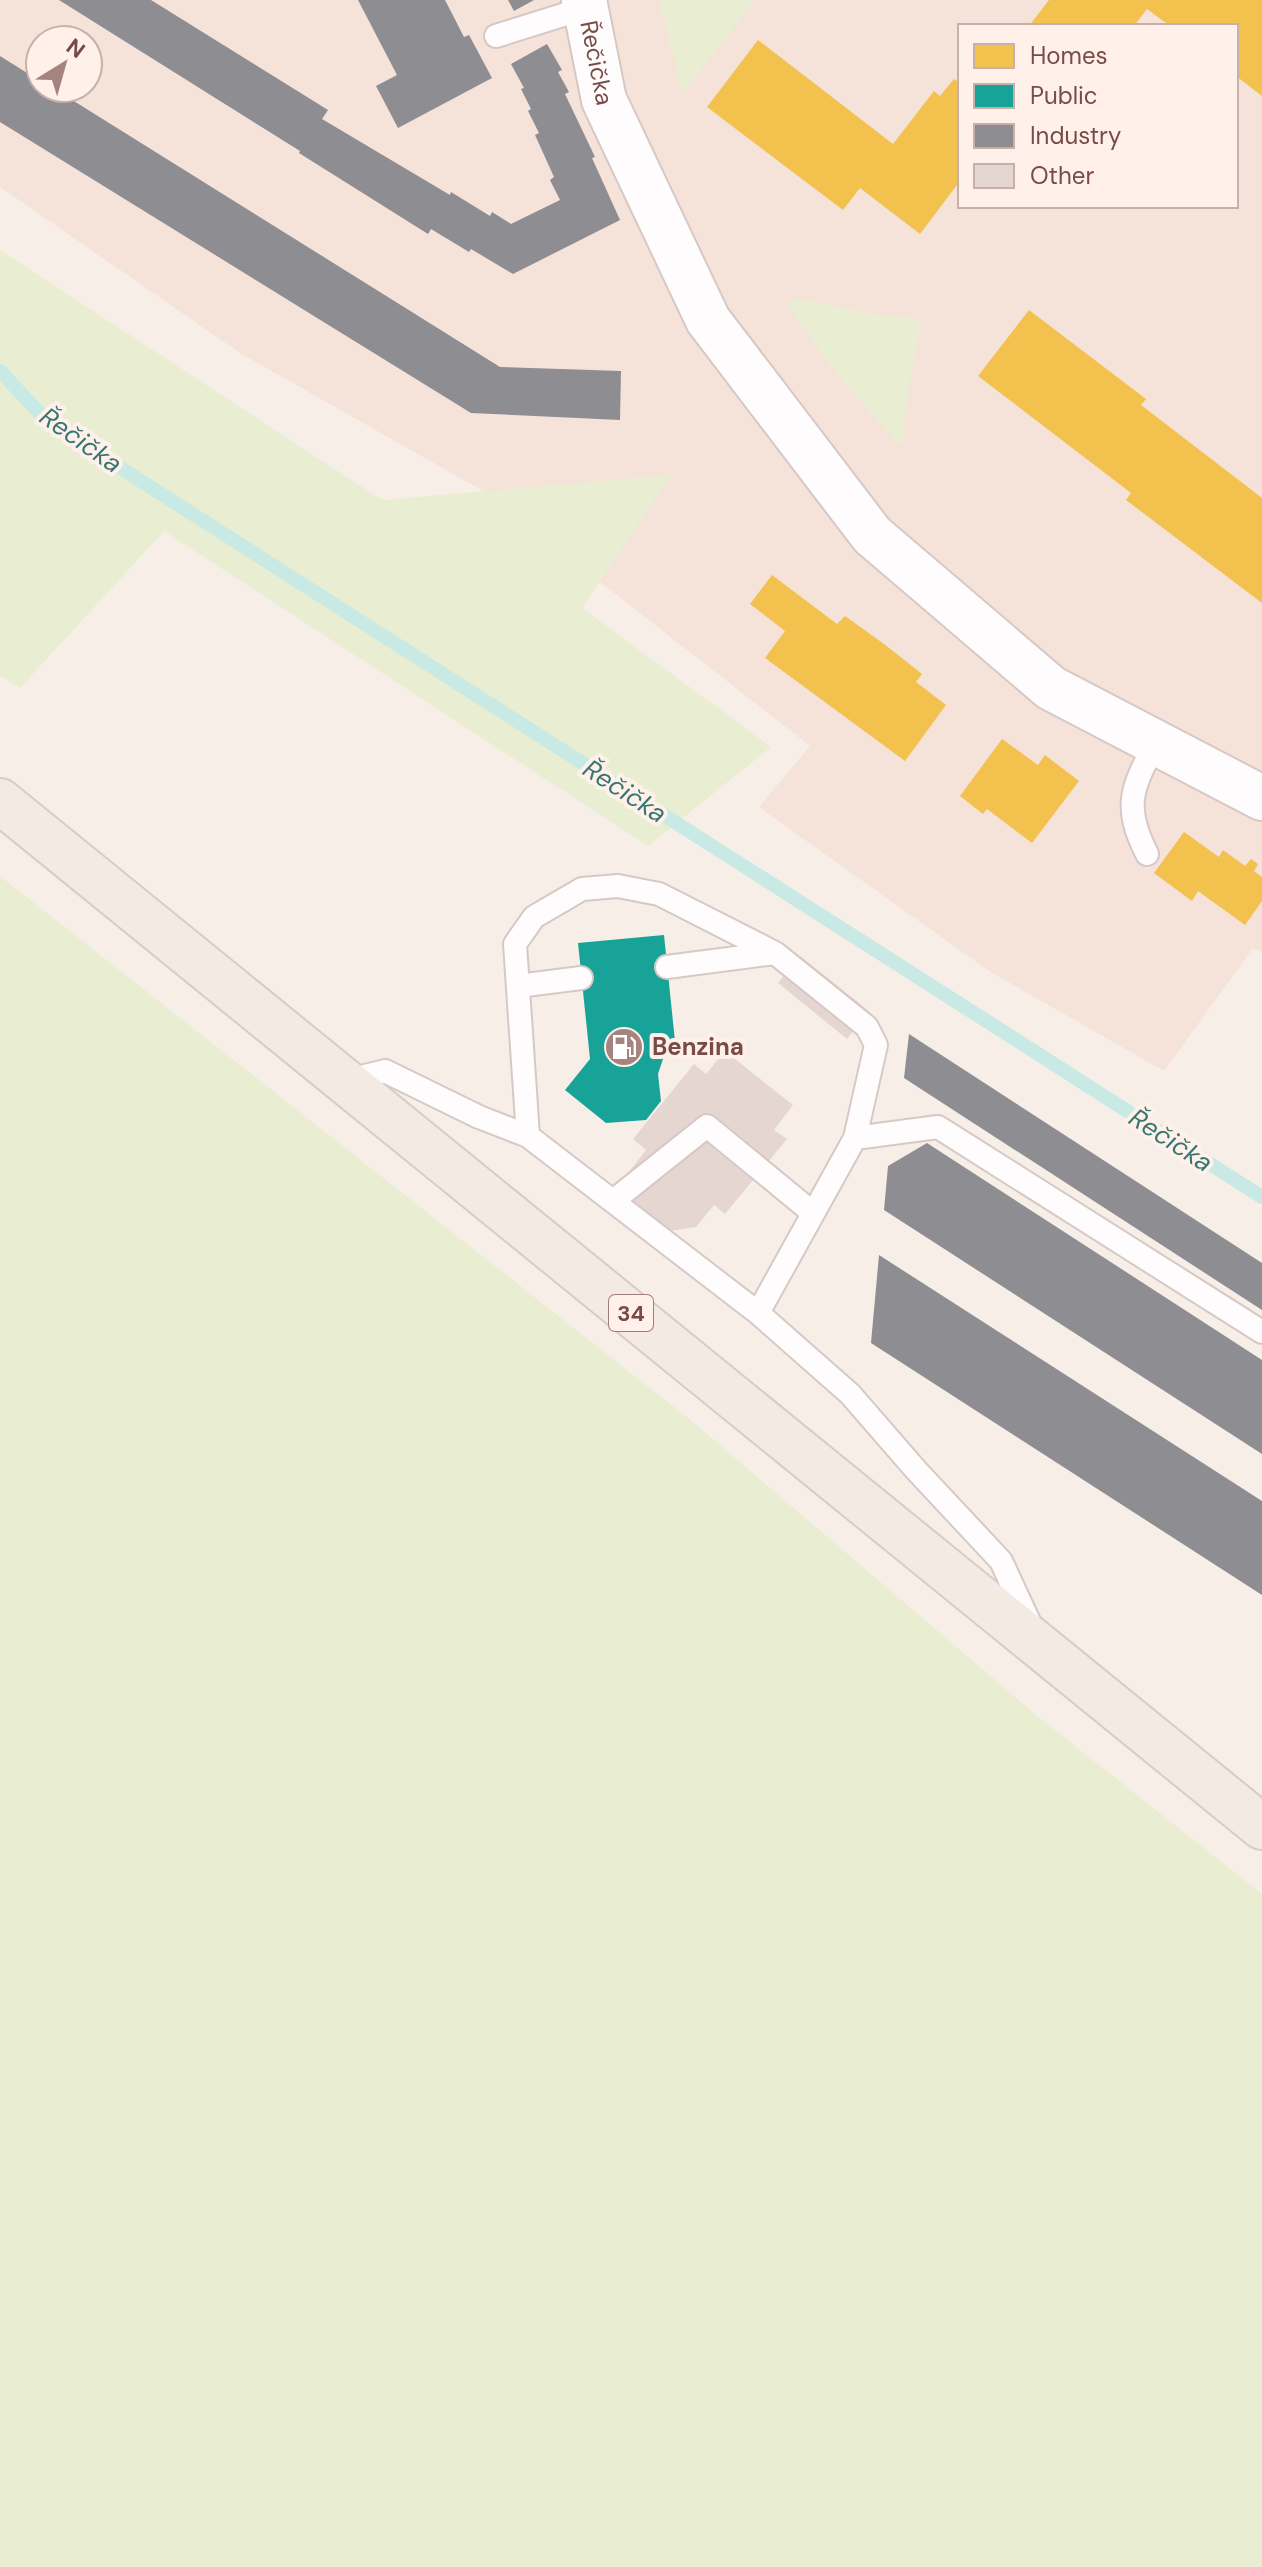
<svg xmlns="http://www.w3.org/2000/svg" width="1262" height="2567" font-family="'DM Sans',sans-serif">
	<rect width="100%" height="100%" fill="#f8eee8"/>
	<!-- residential -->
	<path fill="#f5e2d9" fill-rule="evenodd" d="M 0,0 L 1262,0 L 1262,953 L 1253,948 L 1164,1071 L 989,971 L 759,807 L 810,746 L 485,492 L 240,353 L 0,187 ZM 960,26 L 1236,26 L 1236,206 L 960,206 ZM 40,40 L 88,40 L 88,88 L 40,88 Z"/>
	<!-- green -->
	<path fill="#e9edd1" d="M 659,0 L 755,0 L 683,93 Z
		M 0,250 L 382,500 L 671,475 L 582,608 L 771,747 L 648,846 L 164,531 L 20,688 L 0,676 Z
		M 797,298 L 872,314 L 909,317 L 921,324 L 906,404 L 903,442 L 896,442 L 839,377 L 790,309 L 789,301 Z
		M 0,876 L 693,1422 L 1036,1715 L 1262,1894 L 1262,2567 L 0,2567 Z"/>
	<!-- homes -->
	<path fill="#f2c14e" d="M 1049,0 L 1262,0 L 1262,96 L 1236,76 L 1236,26 L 1170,26 L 1147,9 L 1134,26 L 1029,26 Z
		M 758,40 L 893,144 L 934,91 L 940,96 L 954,79 L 960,83 L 960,181 L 920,234 L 860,188 L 843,210 L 707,107 Z
		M 1029,310 L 1146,399 L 1141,405 L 1262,498 L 1262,603 L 1126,500 L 1131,493 L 978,376 Z
		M 772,575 L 837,624 L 845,616 L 884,644 L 922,674 L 916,682 L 946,705 L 905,761 L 765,658 L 785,631 L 750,604 Z
		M 1002,739 L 1038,765 L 1045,755 L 1079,781 L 1032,843 L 987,809 L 983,814 L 960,796 Z
		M 1184,832 L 1219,857 L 1223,850 L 1245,866 L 1251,859 L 1258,864 L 1254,871 L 1262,877 L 1262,901 L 1245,925 L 1198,891 L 1192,901 L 1154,873 Z"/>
	<!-- public -->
	<path fill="#17a398" d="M 664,935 L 676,1051 L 663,1059 L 658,1074 L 661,1101 L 646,1120 L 606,1123 L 565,1090 L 590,1059 L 578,943 Z"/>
	<!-- industry -->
	<path fill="#8d8d92" d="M 59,0 L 151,0 L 328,110 L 322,119 L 450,195 L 451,192 L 490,216 L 492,212 L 511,224 L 560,200 L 550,180 L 554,177 L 535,135 L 539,133 L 528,111 L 531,109 L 521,89 L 524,88 L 511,64 L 547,44 L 562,70 L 558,72 L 569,92 L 565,94 L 595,157 L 592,158 L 620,220 L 513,274 L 471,249 L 469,252 L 431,229 L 428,234 L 299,153 L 300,151 Z
		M 358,0 L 445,0 L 464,37 L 469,35 L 492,78 L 398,128 L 376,86 L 397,75 Z
		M 508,0 L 534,0 L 514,11 Z
		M 0,56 L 40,81 L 40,88 L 53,88 L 500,367 L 621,371 L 620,420 L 471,413 L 0,122 Z
		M 909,1034 L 1262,1263 L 1262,1310 L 904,1078 Z
		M 927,1143 L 1262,1360 L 1262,1454 L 884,1210 L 888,1166 Z
		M 879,1255 L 1262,1501 L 1262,1595 L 871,1343 Z"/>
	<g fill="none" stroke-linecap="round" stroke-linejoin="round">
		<!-- stream -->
		<path stroke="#c9eae4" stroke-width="14" d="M 0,371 L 47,421 L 1262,1197"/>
	</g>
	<!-- building -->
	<path fill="#e6d6d2" d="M 800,956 L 869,1011 L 847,1039 L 778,983 Z
		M 725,1051 L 793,1105 L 774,1130 L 787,1139 L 725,1214 L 714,1205 L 696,1227 L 637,1236 L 628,1173 L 646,1150 L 633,1139 L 694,1064 L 706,1074 Z"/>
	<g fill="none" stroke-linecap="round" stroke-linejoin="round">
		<!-- lane casing -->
		<g stroke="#d6c9c5" stroke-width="26">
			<path id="lane" d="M 496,36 L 585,8
				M 1147,854 C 1123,807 1131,788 1156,743
				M 667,967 L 775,953
				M 518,986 L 581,978
				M 345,1081 L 385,1071 L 479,1117 L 528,1136 L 758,1313 L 850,1394 L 916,1470 L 1001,1561 L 1032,1628
				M 528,1136 L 515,944 L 534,917 L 582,889 L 618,886 L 659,894 L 775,953 L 867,1027 L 876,1045 L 855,1138 L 758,1313
				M 855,1138 L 938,1127 L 1262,1332
				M 613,1201 L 707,1126 L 813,1213"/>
		</g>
		<!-- street casing -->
		<g stroke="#d6c9c5" stroke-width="48">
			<g id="street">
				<path id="s1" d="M 584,0 L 604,100 L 708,320 L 872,535 L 1051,688 L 1262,798"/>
			</g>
		</g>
		<!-- primary casing -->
		<g stroke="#dacac8" stroke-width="48">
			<path id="primary" d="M 0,801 L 1262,1827"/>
		</g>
		<!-- lane -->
		<use href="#lane" stroke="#fefcfc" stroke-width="22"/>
		<!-- street -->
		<use href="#street" stroke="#fefcfc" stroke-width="44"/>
		<!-- primary -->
		<use href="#primary" stroke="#f3eae4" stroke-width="44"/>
	</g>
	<!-- icons -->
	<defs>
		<g id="fuel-disc" transform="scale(2)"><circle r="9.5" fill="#a5847f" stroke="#fff1ea"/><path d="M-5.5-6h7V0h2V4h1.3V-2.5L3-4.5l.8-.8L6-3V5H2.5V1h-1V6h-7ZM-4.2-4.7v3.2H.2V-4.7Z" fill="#fff"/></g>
	</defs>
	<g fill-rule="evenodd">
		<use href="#fuel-disc" x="624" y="1047"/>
	</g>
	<g text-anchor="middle" stroke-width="8" stroke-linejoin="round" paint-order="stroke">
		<!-- shield labels -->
		<rect fill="#fff1ea" stroke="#a07d77" stroke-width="2" x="609" y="1295" width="44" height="36" rx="6"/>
		<g font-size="22" font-weight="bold" fill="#784b46">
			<text x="631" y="1321">34</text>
		</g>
		<!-- street labels -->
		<g font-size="24" fill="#784b46" stroke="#fff1ea">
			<text dy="8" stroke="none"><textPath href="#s1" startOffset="64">Řečička</textPath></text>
		</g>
		<!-- poi labels -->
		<g font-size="24" font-weight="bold" fill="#784b46" stroke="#fff1ea" text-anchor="start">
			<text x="652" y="1055">Benzina</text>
		</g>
		<!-- water labels -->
		<g font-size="26" font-style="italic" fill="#367771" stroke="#fff1ea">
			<text transform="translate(81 440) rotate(35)" y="9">Řečička</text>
			<text transform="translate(625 791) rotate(33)" y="9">Řečička</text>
			<text transform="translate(1171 1140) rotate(33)" y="9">Řečička</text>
		</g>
	</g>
	<!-- legend -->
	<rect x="958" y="24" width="280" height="184" fill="#fff1ea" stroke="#c9afa8" stroke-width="2"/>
	<rect x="974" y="44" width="40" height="24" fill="#f2c14e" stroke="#c9afa8" stroke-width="2"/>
	<text x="1030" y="64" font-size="24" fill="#784b46">Homes</text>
	<rect x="974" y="84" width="40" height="24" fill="#17a398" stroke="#c9afa8" stroke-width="2"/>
	<text x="1030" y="104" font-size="24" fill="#784b46">Public</text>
	<rect x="974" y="124" width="40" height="24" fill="#8d8d92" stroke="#c9afa8" stroke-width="2"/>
	<text x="1030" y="144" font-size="24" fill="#784b46">Industry</text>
	<rect x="974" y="164" width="40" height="24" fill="#e6d6d2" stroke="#c9afa8" stroke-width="2"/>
	<text x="1030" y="184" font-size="24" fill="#784b46">Other</text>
	<!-- north arrow -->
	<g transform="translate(64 64) rotate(37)"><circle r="38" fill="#fff1ea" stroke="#c9afa8" stroke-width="2"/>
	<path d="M0-6L14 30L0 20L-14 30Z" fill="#a5847f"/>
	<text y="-12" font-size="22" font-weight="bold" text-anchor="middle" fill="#784b46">N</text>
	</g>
</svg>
